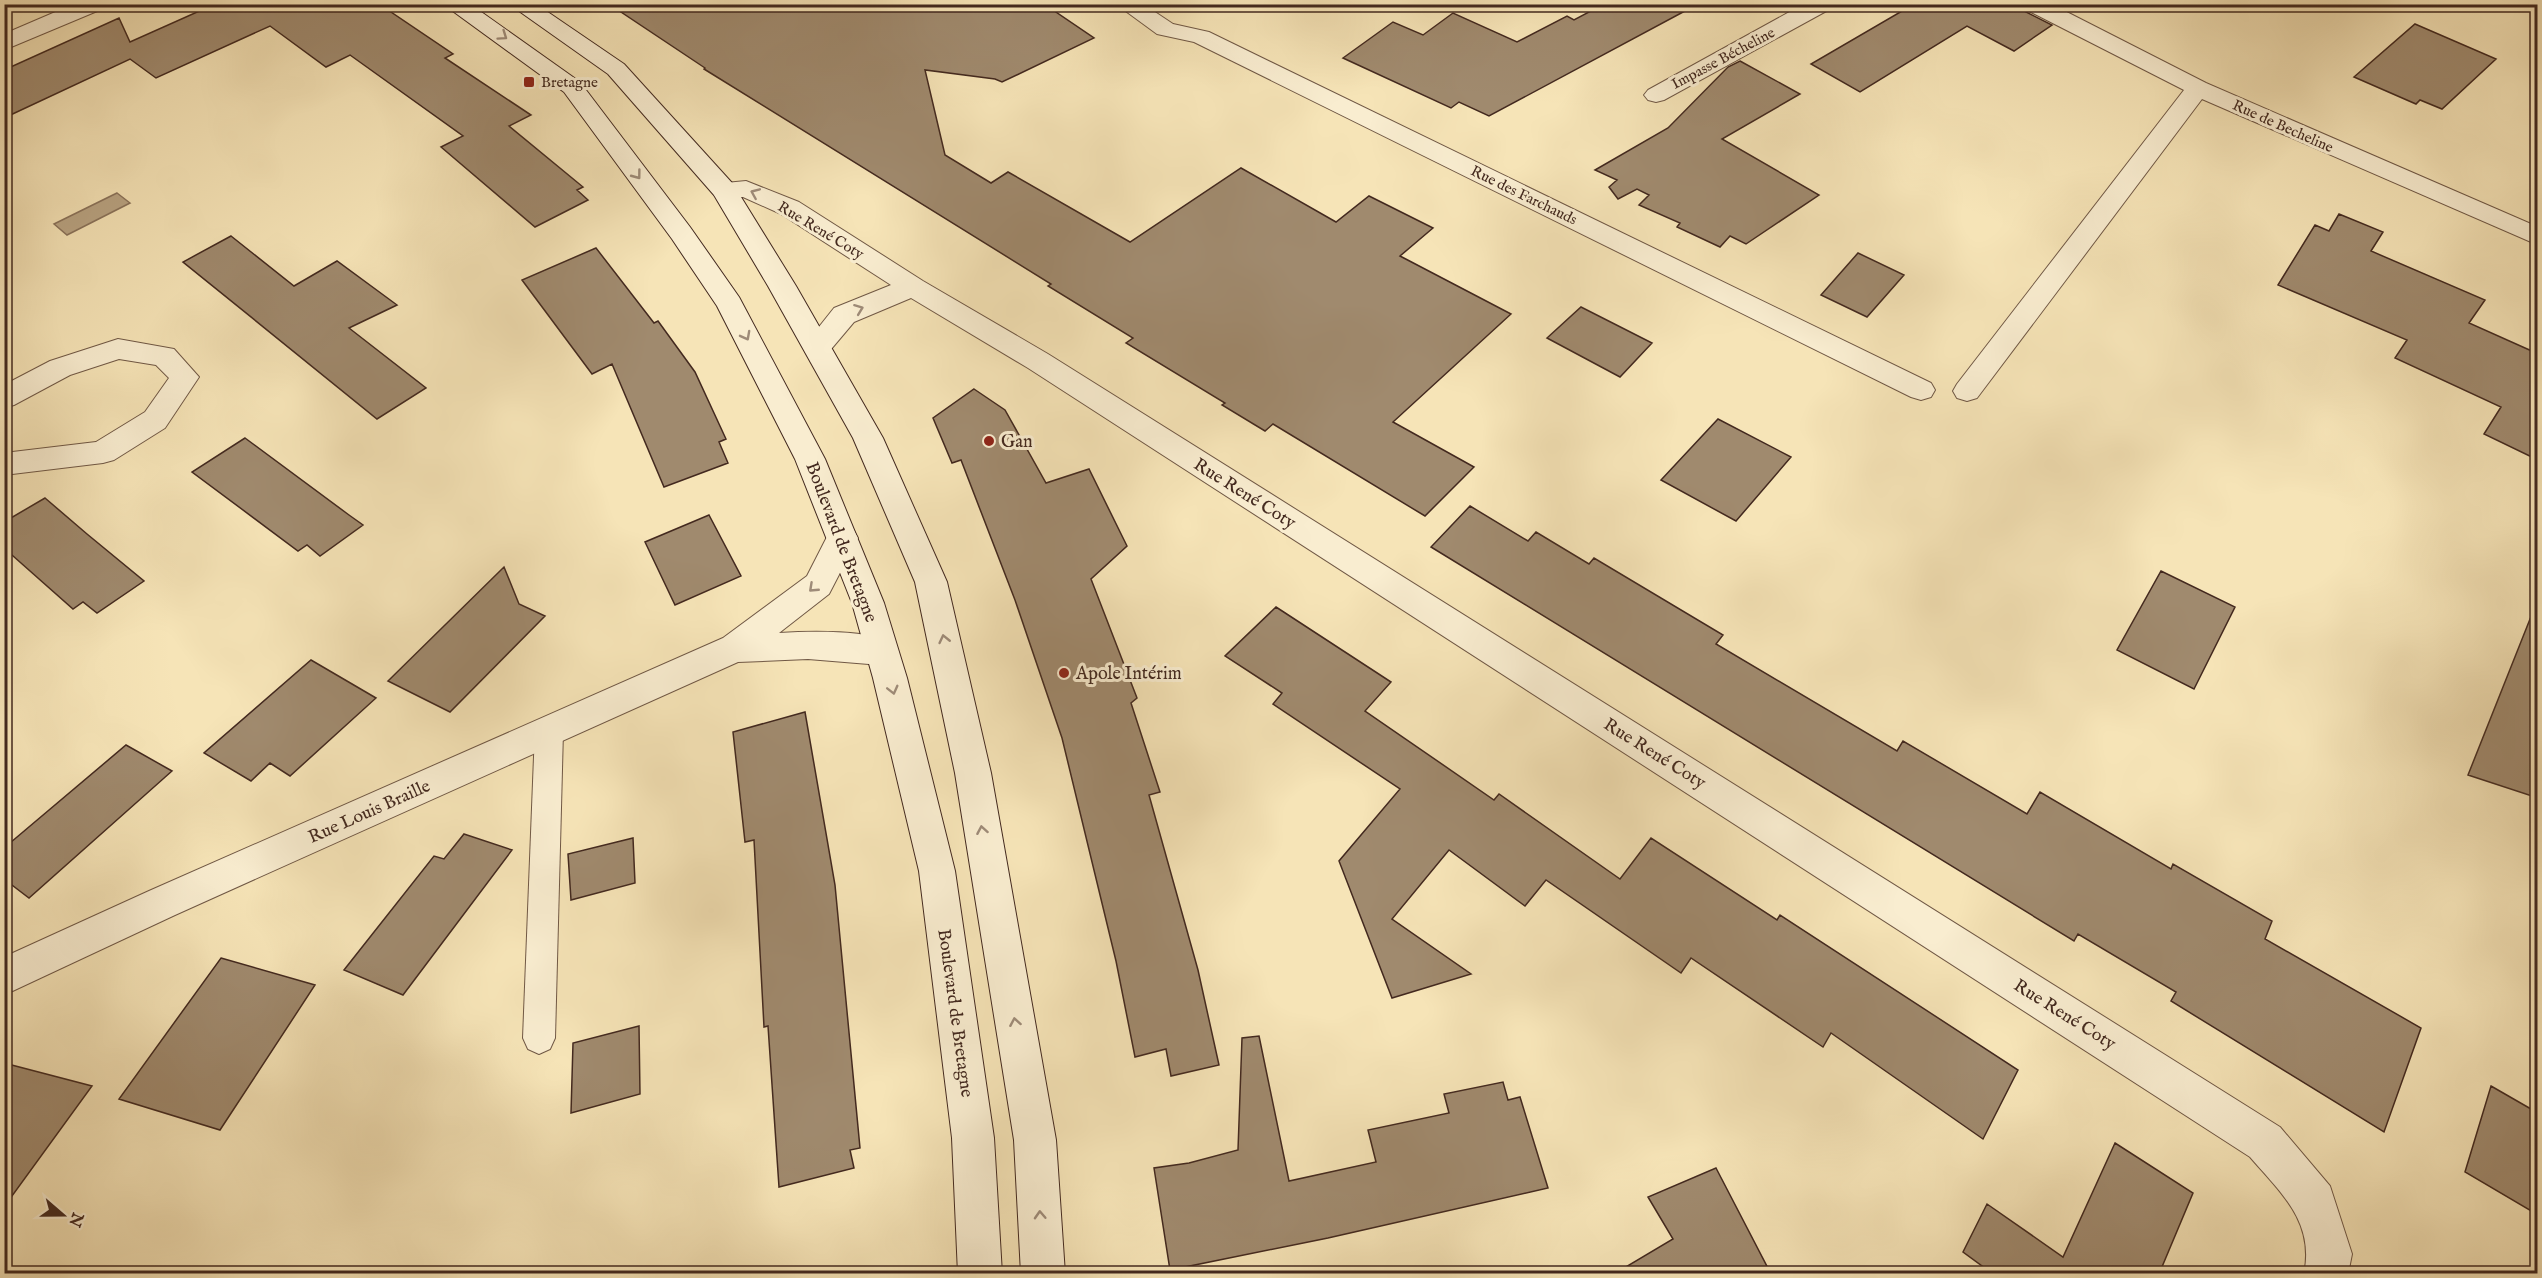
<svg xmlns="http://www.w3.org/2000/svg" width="2542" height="1278" font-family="'IM FELL English',serif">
	<rect width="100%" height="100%" fill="#f6e4b7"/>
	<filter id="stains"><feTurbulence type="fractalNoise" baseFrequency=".00333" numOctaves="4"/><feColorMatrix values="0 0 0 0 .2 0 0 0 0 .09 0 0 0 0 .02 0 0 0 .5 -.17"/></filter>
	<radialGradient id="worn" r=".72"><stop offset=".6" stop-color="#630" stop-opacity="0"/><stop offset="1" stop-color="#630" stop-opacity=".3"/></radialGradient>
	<!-- water -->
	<path fill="#b9a483" stroke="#8a735b" stroke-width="1.5" d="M 117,193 L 130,203 L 67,235 L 54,224 Z"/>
	<!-- building -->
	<path fill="#a08a6e" stroke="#43291f" stroke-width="1.5" d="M 215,4 L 379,4 L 453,54 L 445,58 L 531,115 L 509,126 L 583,187 L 577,190 L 588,200 L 535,227 L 441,147 L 463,136 L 350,55 L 326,67 L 270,26 L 156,78 L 130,59 L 4,118 L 4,70 L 119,18 L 130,42 Z
		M 609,4 L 1044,4 L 1094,38 L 1002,82 L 995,79 L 925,70 L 945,155 L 991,183 L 1008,172 L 1130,242 L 1241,168 L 1336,222 L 1369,196 L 1433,228 L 1400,256 L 1511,314 L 1393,422 L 1474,467 L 1425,516 L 1273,424 L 1265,431 L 1222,405 L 1225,403 L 1126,343 L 1133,338 L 1048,286 L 1051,284 L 704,69 L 705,68 Z
		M 1604,4 L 1698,4 L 1489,116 L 1459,102 L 1451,108 L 1343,58 L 1393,22 L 1423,35 L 1453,13 L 1517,42 L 1567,16 L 1574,20 Z
		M 1914,4 L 2020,4 L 2024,11 L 2052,25 L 2014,51 L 1967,26 L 1860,92 L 1811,64 Z
		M 2415,24 L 2496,59 L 2442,109 L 2420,100 L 2416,104 L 2354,77 Z
		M 1740,61 L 1800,94 L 1722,139 L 1819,195 L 1746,244 L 1730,236 L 1720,247 L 1677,227 L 1680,223 L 1639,205 L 1649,195 L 1637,189 L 1618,199 L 1609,187 L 1617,180 L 1595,170 L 1668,128 L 1728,67 Z
		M 2339,214 L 2383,232 L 2371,251 L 2485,300 L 2469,323 L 2534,352 L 2538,347 L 2538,460 L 2484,434 L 2501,407 L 2395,358 L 2407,340 L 2278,285 L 2315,225 L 2329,231 Z
		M 231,236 L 294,286 L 337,261 L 397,305 L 349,328 L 426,388 L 377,419 L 183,262 Z
		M 596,248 L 654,323 L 658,321 L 695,372 L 726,439 L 719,442 L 728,463 L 664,487 L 612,364 L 592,374 L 522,280 Z
		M 1858,253 L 1904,275 L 1867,317 L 1821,295 Z
		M 1581,307 L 1652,343 L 1620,377 L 1547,338 Z
		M 974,389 L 1005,410 L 1046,483 L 1089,469 L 1127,546 L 1091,579 L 1137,698 L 1131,703 L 1160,792 L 1149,795 L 1198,970 L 1219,1065 L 1171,1076 L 1166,1049 L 1135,1057 L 1116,961 L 1062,738 L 1015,600 L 961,460 L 952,463 L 933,418 Z
		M 1718,419 L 1791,457 L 1736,521 L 1661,480 Z
		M 245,438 L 349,515 L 363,525 L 320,556 L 307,545 L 298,551 L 192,472 Z
		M 45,498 L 87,534 L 144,581 L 97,613 L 83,602 L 73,609 L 4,548 L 4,522 Z
		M 1470,506 L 1528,541 L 1536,532 L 1589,564 L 1594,558 L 1723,635 L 1716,644 L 1897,751 L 1903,741 L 2027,814 L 2040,792 L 2171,869 L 2173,864 L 2272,921 L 2265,939 L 2421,1028 L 2384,1132 L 2171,1001 L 2176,992 L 2078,934 L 2074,941 L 1431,547 Z
		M 709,515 L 741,576 L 675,605 L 645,542 Z
		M 504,567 L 519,604 L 545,616 L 450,712 L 388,681 Z
		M 2161,571 L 2235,607 L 2194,689 L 2117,650 Z
		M 2536,604 L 2538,605 L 2538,798 L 2468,775 Z
		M 1276,607 L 1391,682 L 1365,711 L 1494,800 L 1499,794 L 1620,879 L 1651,838 L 1777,920 L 1780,915 L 2018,1070 L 1983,1139 L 1831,1033 L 1823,1047 L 1691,958 L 1681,973 L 1546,880 L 1525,906 L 1449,850 L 1392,919 L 1471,974 L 1392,998 L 1339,861 L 1400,789 L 1273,704 L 1282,693 L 1225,656 Z
		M 311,660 L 376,698 L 290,776 L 270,763 L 251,781 L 204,753 Z
		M 805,712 L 835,885 L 860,1148 L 850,1150 L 854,1168 L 779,1187 L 768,1026 L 764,1027 L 754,840 L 745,842 L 733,732 Z
		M 126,745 L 172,771 L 29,898 L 4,879 L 4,848 Z
		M 464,834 L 512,850 L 403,995 L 344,970 L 434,856 L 444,859 Z
		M 633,838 L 635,883 L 571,900 L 568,854 Z
		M 221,958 L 315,985 L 220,1130 L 119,1099 Z
		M 639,1026 L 640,1094 L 571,1113 L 573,1043 Z
		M 1259,1036 L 1289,1181 L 1376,1162 L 1368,1130 L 1449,1113 L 1444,1094 L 1503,1082 L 1508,1100 L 1520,1097 L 1548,1188 L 1328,1238 L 1170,1270 L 1154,1168 L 1189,1163 L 1238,1150 L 1242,1038 Z
		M 4,1063 L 92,1086 L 4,1207 Z
		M 2491,1086 L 2538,1113 L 2538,1215 L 2465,1172 Z
		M 2115,1143 L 2193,1193 L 2159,1274 L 1993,1274 L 1963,1252 L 1987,1204 L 2063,1257 Z
		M 1716,1168 L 1771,1274 L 1614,1274 L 1673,1239 L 1648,1197 Z"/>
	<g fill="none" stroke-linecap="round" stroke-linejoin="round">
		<!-- lane casing -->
		<g stroke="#705845" stroke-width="2">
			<path id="lane" d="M 549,719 L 559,722 L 563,731 L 555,1038 L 550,1049 L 539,1054 L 528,1049 L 523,1038 L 535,731 L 539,722 Z"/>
		</g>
		<!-- street casing -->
		<g stroke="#705845" stroke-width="2">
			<path id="street" d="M 74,4 L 105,4 L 102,9 L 4,50 L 4,34 Z
				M 1116,4 L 1143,4 L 1173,24 L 1209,32 L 1931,383 L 1935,390 L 1931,397 L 1921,400 L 1911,397 L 1194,42 L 1157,34 Z
				M 1804,4 L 1833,4 L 1830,9 L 1664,100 L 1656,102 L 1648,100 L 1644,95 L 1648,90 Z
				M 2022,4 L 2051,4 L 2206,83 L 2538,227 L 2538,245 L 2202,99 L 1977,398 L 1967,401 L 1957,398 L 1953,391 L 1957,384 L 2184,90 L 2025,9 Z
				M 746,181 L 799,202 L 923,281 L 1048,354 L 2280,1127 L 2330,1186 L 2352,1254 L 2348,1274 L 2304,1274 C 2315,1222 2281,1193 2250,1157 L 1028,368 L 911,298 L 854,322 L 827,354 L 817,357 L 807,354 L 803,347 L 834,308 L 891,285 L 781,214 L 743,197 L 724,198 L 715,196 L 711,190 L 715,184 Z
				M 118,339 L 174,349 L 199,377 L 165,428 L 114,460 L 103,463 L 4,475 L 4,453 L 96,442 L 145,412 L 169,378 L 156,365 L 119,359 L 70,375 L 14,405 L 4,408 L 4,385 L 50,361 Z
				M 842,526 L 853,529 L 858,538 L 829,594 L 779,633 C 814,631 860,630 893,641 L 898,651 L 893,661 L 881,665 L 808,659 L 738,662 L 175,915 L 4,995 L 4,957 L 149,891 L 723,638 L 807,576 L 831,529 Z"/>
		</g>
		<!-- secondary casing -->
		<g stroke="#43291f" stroke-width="2">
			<path id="secondary" d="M 443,4 L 470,4 L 580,82 L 690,227 L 739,297 L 825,459 L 884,603 L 907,678 L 955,871 L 994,1138 L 1002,1274 L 958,1274 L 952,1138 L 919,871 L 873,678 L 852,603 L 795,459 L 717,306 L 672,239 L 564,92 Z
				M 509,4 L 536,4 L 624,64 L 733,184 L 796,286 L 883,438 L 947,582 L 991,773 L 1056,1140 L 1065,1274 L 1021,1274 L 1014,1140 L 955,773 L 915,582 L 853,438 L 768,286 L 714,195 L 608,74 Z"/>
		</g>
		<!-- lane -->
		<use href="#lane" fill="#f9edd0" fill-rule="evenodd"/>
		<!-- street -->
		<use href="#street" fill="#f9edd0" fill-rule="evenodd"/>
		<!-- secondary -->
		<use href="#secondary" fill="#f9edd0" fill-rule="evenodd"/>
	</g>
	<!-- one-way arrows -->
	<defs><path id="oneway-chevron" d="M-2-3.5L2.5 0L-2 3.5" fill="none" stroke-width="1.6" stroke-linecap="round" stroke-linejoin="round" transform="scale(1.5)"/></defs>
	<g stroke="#9e8b78">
		<use href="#oneway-chevron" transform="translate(503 36) rotate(35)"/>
		<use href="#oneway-chevron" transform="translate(637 175) rotate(53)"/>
		<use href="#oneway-chevron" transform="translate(755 193) rotate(-157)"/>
		<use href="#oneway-chevron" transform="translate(859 309) rotate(-21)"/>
		<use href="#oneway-chevron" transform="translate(746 336) rotate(62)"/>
		<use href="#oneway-chevron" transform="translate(813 588) rotate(137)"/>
		<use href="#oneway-chevron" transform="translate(944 639) rotate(-103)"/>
		<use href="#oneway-chevron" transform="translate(893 690) rotate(76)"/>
		<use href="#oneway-chevron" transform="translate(982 830) rotate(-100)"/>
		<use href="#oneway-chevron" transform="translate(1015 1022) rotate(-100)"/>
		<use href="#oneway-chevron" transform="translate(1040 1215) rotate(-93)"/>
	</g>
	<!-- markers -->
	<g fill="#8f2418" stroke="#f9edd0" stroke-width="2">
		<rect x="523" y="76" width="12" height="12" rx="3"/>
		<circle cx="989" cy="441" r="6"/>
		<circle cx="1064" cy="673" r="6"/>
	</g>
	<g text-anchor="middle" stroke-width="6" stroke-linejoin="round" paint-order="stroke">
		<!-- far-street labels -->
		<g font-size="15" fill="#43291f" stroke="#f9edd0">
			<text transform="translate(1723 58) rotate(-28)" y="5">Impasse Bécheline</text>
			<text transform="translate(2283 126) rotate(24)" y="5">Rue de Becheline</text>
			<text transform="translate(1524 195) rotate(26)" y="5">Rue des Farchauds</text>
			<text transform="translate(821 230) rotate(31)" y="5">Rue René Coty</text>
		</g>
		<!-- far-poi labels -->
		<g font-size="15" fill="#43291f" stroke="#f9edd0" text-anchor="start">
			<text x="541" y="87">Bretagne</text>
		</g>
		<!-- poi labels -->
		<g font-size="18" fill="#43291f" stroke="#f9edd0" text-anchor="start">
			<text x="1001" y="447">Gan</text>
			<text x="1076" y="679">Apole Intérim</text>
		</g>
		<!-- street labels -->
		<g font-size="18" fill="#43291f" stroke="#f9edd0">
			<text transform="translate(1245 493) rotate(32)" y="6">Rue René Coty</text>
			<text transform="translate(842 542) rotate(69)" y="6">Boulevard de Bretagne</text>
			<text transform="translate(1655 753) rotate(32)" y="6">Rue René Coty</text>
			<text transform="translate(369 811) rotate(-24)" y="6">Rue Louis Braille</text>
			<text transform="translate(956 1013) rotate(82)" y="6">Boulevard de Bretagne</text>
			<text transform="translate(2065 1014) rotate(32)" y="6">Rue René Coty</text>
		</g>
	</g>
	<!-- margin -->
	<rect width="2542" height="1278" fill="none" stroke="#f6e4b7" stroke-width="24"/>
	<rect x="6" y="6" width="2530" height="1266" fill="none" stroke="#43291f" stroke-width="3"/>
	<rect x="12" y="12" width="2518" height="1254" fill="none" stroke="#43291f" stroke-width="1.5"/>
	<!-- north arrow -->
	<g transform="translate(63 1215) rotate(110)" stroke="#f9edd0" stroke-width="4.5" paint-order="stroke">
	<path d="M0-4.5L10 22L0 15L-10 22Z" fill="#43291f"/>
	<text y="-9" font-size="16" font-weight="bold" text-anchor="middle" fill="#43291f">N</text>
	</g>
	<rect width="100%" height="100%" filter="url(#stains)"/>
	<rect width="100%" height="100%" fill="url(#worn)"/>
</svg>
